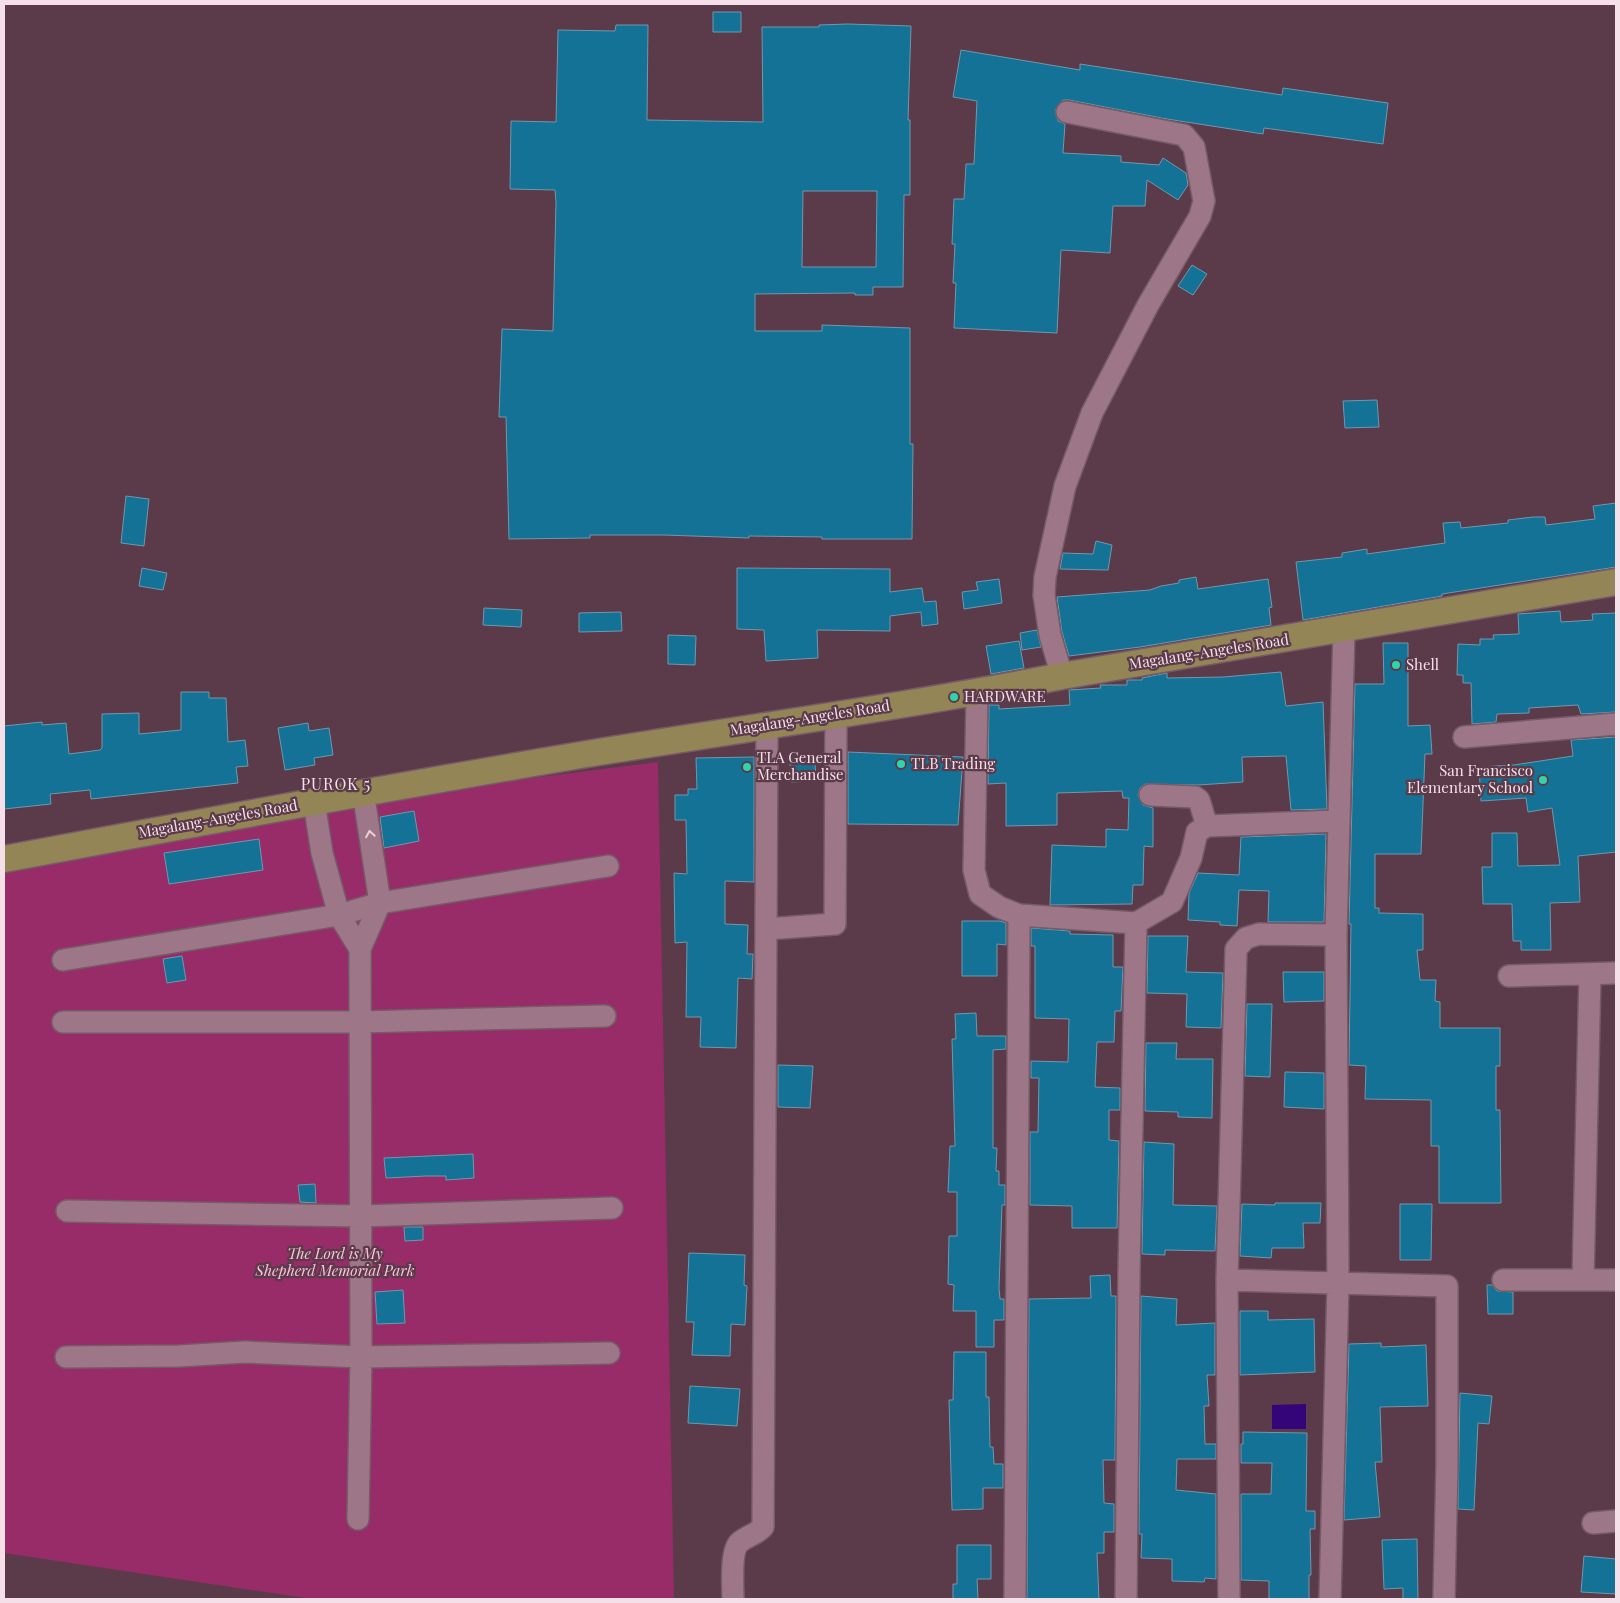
<svg xmlns="http://www.w3.org/2000/svg" width="1620" height="1603" font-family="'Playfair Display',serif">
	<rect width="100%" height="100%" fill="#5b3a49"/>
	<!-- green -->
	<path fill="#972c68" d="M 658,762 L 674,1599 L 312,1599 L 4,1553 L 4,866 L 304,807 Z"/>
	<!-- water -->
	<path fill="#340578" d="M 1306,1404 L 1306,1429 L 1272,1429 L 1272,1405 Z"/>
	<!-- building -->
	<path fill="#137296" stroke="#7098ac" fill-rule="evenodd" d="M 713,12 L 741,12 L 741,32 L 713,32 Z
		M 848,24 L 911,26 L 908,120 L 910,120 L 910,195 L 904,195 L 903,287 L 873,287 L 873,295 L 855,295 L 855,293 L 755,294 L 755,331 L 822,331 L 822,325 L 910,328 L 910,444 L 913,444 L 912,539 L 822,539 L 822,537 L 749,536 L 749,538 L 664,535 L 590,535 L 590,538 L 509,539 L 506,417 L 499,417 L 502,329 L 553,331 L 556,202 L 555,190 L 510,189 L 511,121 L 556,122 L 558,30 L 615,31 L 616,25 L 648,25 L 647,120 L 763,122 L 762,27 L 819,27 L 819,25 ZM 803,191 L 877,191 L 876,267 L 802,267 Z
		M 961,50 L 1080,70 L 1080,64 L 1282,95 L 1283,88 L 1388,103 L 1383,144 L 1264,128 L 1263,134 L 1167,119 L 1069,100 L 1063,100 L 1055,110 L 1058,121 L 1065,124 L 1063,153 L 1121,156 L 1121,162 L 1159,165 L 1163,158 L 1186,173 L 1188,185 L 1178,200 L 1147,180 L 1145,206 L 1113,206 L 1110,253 L 1061,250 L 1057,333 L 954,328 L 956,283 L 953,283 L 955,244 L 952,244 L 954,199 L 964,199 L 966,164 L 974,164 L 977,101 L 953,97 Z
		M 1192,265 L 1207,274 L 1193,295 L 1178,286 Z
		M 1377,400 L 1379,427 L 1345,428 L 1343,401 Z
		M 126,496 L 149,499 L 144,546 L 121,543 Z
		M 1616,503 L 1616,567 L 1442,594 L 1442,596 L 1303,620 L 1296,562 L 1342,557 L 1342,553 L 1367,549 L 1367,554 L 1445,543 L 1443,523 L 1460,522 L 1461,528 L 1508,523 L 1508,520 L 1533,517 L 1545,517 L 1546,525 L 1595,519 L 1593,506 Z
		M 1096,541 L 1112,545 L 1108,570 L 1060,569 L 1063,553 L 1093,554 Z
		M 142,568 L 167,573 L 163,590 L 139,586 Z
		M 737,568 L 890,569 L 890,592 L 922,588 L 924,602 L 936,601 L 938,624 L 922,626 L 921,612 L 890,616 L 890,631 L 817,630 L 818,658 L 766,661 L 764,630 L 737,629 Z
		M 1196,577 L 1198,589 L 1268,579 L 1272,607 L 1269,608 L 1271,625 L 1140,647 L 1069,656 L 1062,632 L 1057,597 L 1150,590 L 1161,586 L 1179,583 L 1179,580 Z
		M 999,579 L 1002,603 L 964,609 L 962,592 L 978,590 L 976,582 Z
		M 484,608 L 522,610 L 521,627 L 483,625 Z
		M 1560,611 L 1561,622 L 1593,620 L 1592,614 L 1616,613 L 1616,712 L 1581,714 L 1578,705 L 1529,708 L 1529,713 L 1497,714 L 1496,722 L 1472,724 L 1471,683 L 1463,683 L 1463,675 L 1457,675 L 1458,644 L 1480,645 L 1480,639 L 1494,639 L 1493,635 L 1519,634 L 1518,614 Z
		M 621,612 L 622,631 L 579,632 L 579,613 Z
		M 1037,630 L 1041,647 L 1022,650 L 1020,633 Z
		M 668,635 L 696,636 L 695,665 L 668,664 Z
		M 1019,641 L 1024,668 L 991,674 L 986,646 Z
		M 1383,643 L 1408,643 L 1408,726 L 1430,725 L 1432,754 L 1425,754 L 1421,854 L 1375,854 L 1375,908 L 1379,908 L 1379,913 L 1423,914 L 1423,950 L 1417,950 L 1420,980 L 1436,980 L 1435,1001 L 1440,1002 L 1440,1028 L 1500,1028 L 1500,1066 L 1496,1066 L 1496,1110 L 1500,1110 L 1501,1203 L 1439,1203 L 1439,1146 L 1431,1146 L 1431,1100 L 1365,1099 L 1366,1066 L 1349,1065 L 1351,924 L 1349,924 L 1355,684 L 1384,684 Z
		M 1281,672 L 1286,706 L 1323,702 L 1327,809 L 1291,810 L 1286,756 L 1242,757 L 1243,782 L 1198,785 L 1145,784 L 1140,788 L 1138,795 L 1143,805 L 1153,808 L 1153,847 L 1144,846 L 1143,885 L 1133,885 L 1132,904 L 1050,905 L 1052,845 L 1106,847 L 1106,829 L 1128,830 L 1129,798 L 1123,798 L 1122,791 L 1057,793 L 1057,825 L 1006,826 L 1006,783 L 988,784 L 989,705 L 999,705 L 999,709 L 1070,705 L 1069,690 L 1101,688 L 1100,685 L 1127,685 L 1127,680 L 1142,680 L 1142,678 L 1167,673 L 1167,678 L 1223,677 Z
		M 181,692 L 209,692 L 209,698 L 226,698 L 228,742 L 245,740 L 248,766 L 236,767 L 238,783 L 91,799 L 90,790 L 50,794 L 51,804 L 4,809 L 4,726 L 42,722 L 42,725 L 66,723 L 69,754 L 100,750 L 102,748 L 102,714 L 139,713 L 139,734 L 181,730 Z
		M 308,723 L 309,731 L 329,728 L 333,755 L 314,758 L 315,765 L 285,770 L 278,728 Z
		M 1616,737 L 1616,852 L 1578,856 L 1580,902 L 1550,903 L 1551,950 L 1521,950 L 1521,941 L 1513,941 L 1512,904 L 1483,904 L 1482,867 L 1492,867 L 1492,833 L 1517,833 L 1518,866 L 1560,865 L 1552,808 L 1528,812 L 1526,798 L 1481,801 L 1479,767 L 1514,765 L 1573,756 L 1571,740 Z
		M 848,752 L 963,757 L 958,825 L 848,824 Z
		M 754,757 L 754,882 L 725,881 L 725,924 L 748,925 L 747,954 L 753,954 L 752,979 L 738,978 L 736,1048 L 700,1047 L 701,1017 L 686,1017 L 687,942 L 675,943 L 674,873 L 687,874 L 686,820 L 675,820 L 675,795 L 688,795 L 688,789 L 697,789 L 696,758 Z
		M 815,762 L 816,781 L 791,782 L 790,763 Z
		M 414,811 L 419,841 L 384,848 L 380,817 Z
		M 1326,834 L 1324,922 L 1268,922 L 1269,891 L 1239,890 L 1237,926 L 1220,925 L 1220,922 L 1188,920 L 1189,893 L 1198,873 L 1239,875 L 1241,837 Z
		M 259,839 L 263,870 L 169,884 L 164,853 Z
		M 962,921 L 1000,921 L 1006,923 L 1006,945 L 997,944 L 997,976 L 962,976 Z
		M 1031,928 L 1070,931 L 1070,934 L 1113,935 L 1113,967 L 1123,967 L 1121,1011 L 1115,1011 L 1114,1042 L 1097,1042 L 1095,1087 L 1120,1088 L 1120,1110 L 1109,1110 L 1109,1140 L 1119,1141 L 1117,1228 L 1072,1228 L 1072,1206 L 1030,1205 L 1030,1132 L 1038,1132 L 1039,1078 L 1031,1078 L 1031,1061 L 1068,1062 L 1069,1019 L 1035,1018 L 1035,946 L 1031,946 Z
		M 1148,936 L 1188,936 L 1186,972 L 1223,973 L 1221,1028 L 1186,1027 L 1187,994 L 1147,993 Z
		M 182,956 L 186,980 L 167,983 L 163,959 Z
		M 1283,972 L 1324,972 L 1324,1001 L 1284,1002 Z
		M 1247,1004 L 1272,1004 L 1270,1077 L 1245,1076 Z
		M 976,1013 L 977,1036 L 1006,1036 L 1006,1049 L 993,1050 L 993,1148 L 997,1148 L 996,1171 L 999,1171 L 999,1185 L 1005,1185 L 1005,1205 L 1002,1205 L 999,1288 L 1000,1299 L 1004,1299 L 1004,1320 L 994,1320 L 994,1347 L 976,1347 L 976,1311 L 953,1311 L 954,1285 L 948,1284 L 949,1236 L 957,1236 L 957,1192 L 948,1192 L 950,1146 L 955,1146 L 952,1039 L 956,1039 L 955,1014 Z
		M 1146,1043 L 1177,1043 L 1176,1059 L 1213,1059 L 1212,1118 L 1178,1117 L 1178,1112 L 1145,1111 Z
		M 778,1065 L 813,1066 L 810,1108 L 778,1107 Z
		M 1285,1072 L 1324,1073 L 1324,1109 L 1284,1107 Z
		M 1144,1142 L 1174,1144 L 1173,1205 L 1217,1206 L 1215,1251 L 1165,1250 L 1165,1255 L 1142,1254 Z
		M 473,1154 L 474,1178 L 446,1180 L 446,1176 L 426,1176 L 386,1178 L 384,1158 Z
		M 315,1184 L 316,1203 L 300,1202 L 298,1185 Z
		M 1275,1203 L 1321,1203 L 1320,1223 L 1303,1223 L 1304,1248 L 1272,1248 L 1271,1258 L 1240,1256 L 1242,1204 L 1275,1205 Z
		M 1400,1204 L 1432,1204 L 1431,1260 L 1400,1260 Z
		M 404,1227 L 423,1227 L 423,1240 L 405,1241 Z
		M 689,1253 L 745,1255 L 744,1285 L 747,1286 L 745,1325 L 731,1324 L 730,1356 L 692,1355 L 694,1322 L 686,1322 Z
		M 1110,1275 L 1111,1296 L 1116,1296 L 1115,1460 L 1103,1460 L 1104,1503 L 1114,1504 L 1114,1532 L 1104,1532 L 1104,1553 L 1097,1553 L 1099,1599 L 1027,1599 L 1029,1299 L 1091,1298 L 1090,1276 Z
		M 1487,1285 L 1492,1285 L 1497,1291 L 1513,1292 L 1513,1314 L 1488,1314 Z
		M 403,1290 L 405,1323 L 377,1324 L 375,1292 Z
		M 1141,1296 L 1177,1299 L 1176,1325 L 1215,1323 L 1215,1375 L 1207,1375 L 1209,1406 L 1204,1406 L 1205,1444 L 1216,1444 L 1216,1459 L 1177,1459 L 1176,1490 L 1216,1494 L 1216,1579 L 1205,1578 L 1204,1582 L 1172,1581 L 1172,1559 L 1141,1558 L 1142,1534 L 1139,1534 Z
		M 1240,1311 L 1268,1311 L 1268,1320 L 1314,1319 L 1315,1372 L 1240,1375 Z
		M 1381,1343 L 1381,1347 L 1426,1345 L 1428,1406 L 1380,1407 L 1382,1462 L 1375,1462 L 1380,1517 L 1344,1520 L 1349,1344 Z
		M 954,1352 L 986,1352 L 986,1397 L 989,1397 L 990,1447 L 993,1447 L 994,1464 L 1003,1464 L 1003,1488 L 983,1488 L 983,1509 L 952,1510 L 949,1400 L 953,1400 Z
		M 690,1386 L 740,1389 L 737,1426 L 688,1423 Z
		M 1460,1393 L 1492,1396 L 1489,1424 L 1478,1423 L 1474,1510 L 1458,1509 Z
		M 1243,1432 L 1307,1433 L 1306,1511 L 1315,1511 L 1315,1529 L 1310,1529 L 1311,1575 L 1309,1575 L 1309,1599 L 1269,1599 L 1269,1581 L 1241,1580 L 1241,1494 L 1271,1494 L 1272,1463 L 1241,1463 L 1241,1444 L 1243,1444 Z
		M 1417,1539 L 1418,1599 L 1403,1599 L 1403,1588 L 1384,1589 L 1382,1540 Z
		M 957,1545 L 991,1545 L 991,1579 L 977,1579 L 978,1599 L 953,1599 L 953,1584 L 957,1584 Z
		M 1584,1556 L 1616,1559 L 1616,1594 L 1581,1592 Z"/>
	<g fill="none" stroke-linecap="round" stroke-linejoin="round">
		<!-- minor casing -->
		<g stroke="#765a67" stroke-width="24">
			<path id="minor" d="M 1062,676 L 1050,635 L 1044,595 L 1045,577 L 1065,486 L 1092,413 L 1148,305 L 1200,216 L 1204,201 L 1194,147 L 1184,135 L 1067,112
				M 977,693 L 974,870 L 980,894 L 999,907 L 1019,915 L 1136,923 L 1172,902 L 1191,858 L 1197,832 L 1207,826 L 1339,821
				M 1464,737 L 1616,724
				M 1150,795 L 1195,797 L 1199,800 L 1207,826
				M 314,802 L 322,853 L 339,915 L 360,949
				M 767,929 L 835,924 L 836,714
				M 63,960 L 339,915 L 380,903 L 608,866
				M 1509,976 L 1616,973
				M 63,1022 L 360,1022 L 605,1016
				M 67,1211 L 361,1216 L 612,1208
				M 1227,1280 L 1447,1286 L 1447,1464 L 1444,1599
				M 1503,1280 L 1616,1280
				M 1583,1280 L 1590,974
				M 66,1357 L 179,1356 L 245,1352 L 361,1357 L 609,1353
				M 358,1519 L 361,1357 L 360,949 L 380,903 L 363,791
				M 1593,1523 L 1616,1521
				M 733,1599 C 733,1587 730,1550 740,1542 C 747,1536 757,1534 763,1527 L 767,724
				M 1015,1599 L 1019,915
				M 1126,1599 L 1129,1273 L 1136,923
				M 1229,1599 L 1227,1280 L 1236,949 L 1246,938 L 1259,934 L 1336,935
				M 1330,1599 L 1338,1284 L 1336,935 L 1344,630"/>
		</g>
		<!-- major casing -->
		<g stroke="#765a67" stroke-width="29">
			<path id="major" d="M 4,859 C 202,822 400,785 599,752 C 753,727 909,706 1062,676 L 1616,582"/>
		</g>
		<!-- minor -->
		<use href="#minor" stroke="#9d7788" stroke-width="21"/>
		<!-- major -->
		<use href="#major" stroke="#938556" stroke-width="26"/>
	</g>
	<!-- one-way arrows -->
	<defs><path id="oneway-chevron" d="M-2-3.5L2.5 0L-2 3.5" fill="none" stroke-width="1.6" stroke-linecap="round" stroke-linejoin="round" transform="scale(1.25)"/></defs>
	<use stroke="#e8d0da" href="#oneway-chevron" transform="translate(370 834) rotate(-99)"/>
	<!-- markers -->
	<g fill="#30d4aa" stroke="#5b3a49" stroke-width="2">
		<circle cx="1396" cy="665" r="5"/>
		<circle cx="954" cy="697" r="5"/>
		<circle cx="901" cy="764" r="5"/>
		<circle cx="747" cy="767" r="5"/>
		<circle cx="1543" cy="780" r="5"/>
	</g>
	<g text-anchor="middle" stroke-width="4.5" stroke-linejoin="round" paint-order="stroke">
		<!-- street labels -->
		<g font-size="15" fill="#f5e0e9" stroke="#5b3a49">
			<text transform="translate(1209 652) rotate(-9)" y="5">Magalang-Angeles Road</text>
			<text transform="translate(810 718) rotate(-9)" y="5">Magalang-Angeles Road</text>
			<text transform="translate(218 819) rotate(-10)" y="5">Magalang-Angeles Road</text>
		</g>
		<!-- poi labels -->
		<g font-size="15" fill="#f5e0e9" stroke="#5b3a49" text-anchor="start">
			<text x="1406" y="670">Shell</text>
			<text x="964" y="702">HARDWARE</text>
			<text x="757" y="763">TLA General<tspan x="757" dy="17">Merchandise</tspan></text>
			<text x="911" y="769">TLB Trading</text>
			<text x="1533" y="776" text-anchor="end">San Francisco<tspan x="1533" dy="17">Elementary School</tspan></text>
		</g>
		<!-- park labels -->
		<g font-size="15" font-style="italic" fill="#fdc0dc" stroke="#5b3a49">
			<text x="335" y="1259">The Lord is My<tspan x="335" dy="17">Shepherd Memorial Park</tspan></text>
		</g>
		<!-- neighbourhood labels -->
		<g font-size="16" letter-spacing="1" fill="#f5e0e9" stroke="#5b3a49">
			<text x="336" y="790">PUROK 5</text>
		</g>
	</g>
	<!-- border -->
	<rect width="1620" height="1603" fill="none" stroke="#f5e0e9" stroke-width="10"/>
</svg>
